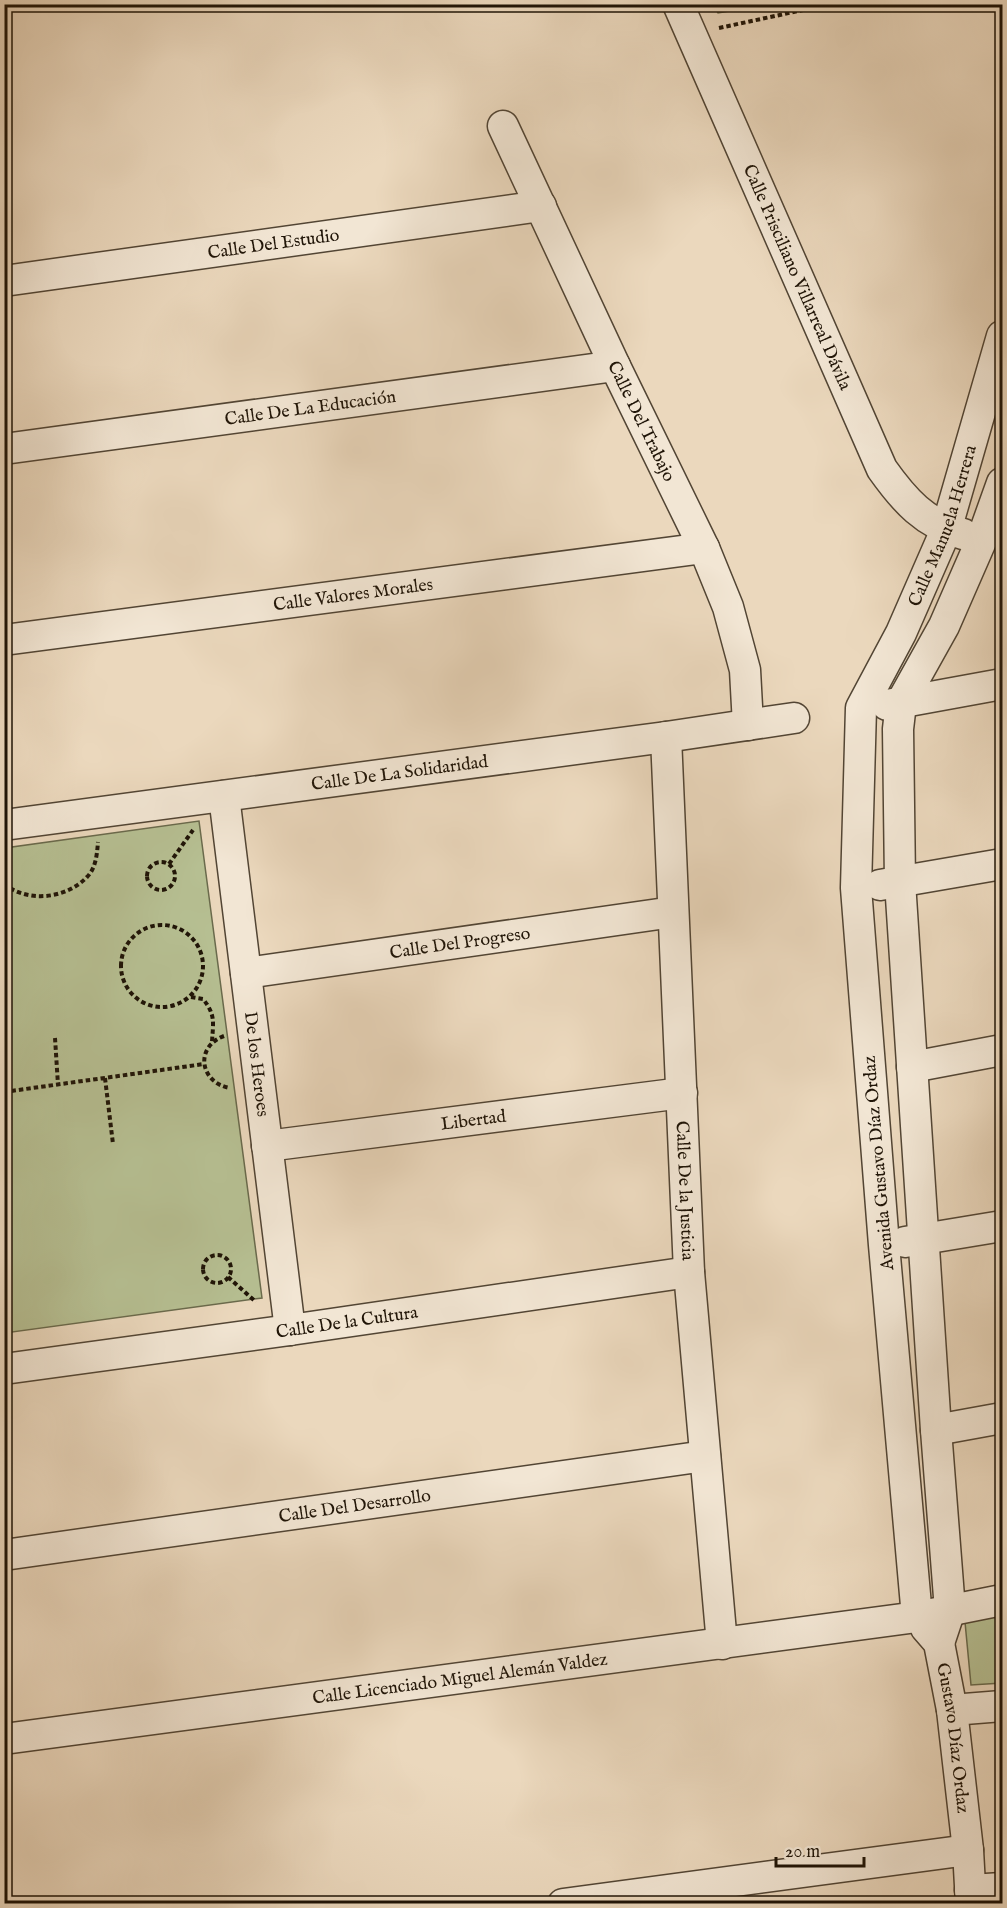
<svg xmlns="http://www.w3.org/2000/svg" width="1007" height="1908" font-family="'IM FELL English',serif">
	<rect width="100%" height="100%" fill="#ebd8bd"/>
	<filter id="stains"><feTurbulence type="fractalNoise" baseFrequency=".00333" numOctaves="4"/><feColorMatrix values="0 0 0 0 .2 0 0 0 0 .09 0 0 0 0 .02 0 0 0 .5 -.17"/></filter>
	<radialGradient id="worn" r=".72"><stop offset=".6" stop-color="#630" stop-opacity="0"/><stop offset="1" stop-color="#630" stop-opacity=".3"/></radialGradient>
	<!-- green -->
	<path fill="#b6bf92" stroke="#6a6a4c" stroke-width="1.5" d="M 713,5 L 765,5 L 718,13 Z
		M 199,821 L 262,1298 L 5,1333 L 5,848 Z
		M 1002,1615 L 1002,1683 L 971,1685 L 965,1622 Z"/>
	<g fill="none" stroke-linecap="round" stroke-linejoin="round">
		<!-- minor casing -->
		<g stroke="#524534" stroke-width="33">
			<g id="minor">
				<path id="s1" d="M 678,4 L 882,469 C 904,500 925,524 963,534"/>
				<path id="s2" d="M 503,126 L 615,366 L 704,548 L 728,607 L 745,670 L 748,725"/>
				<path id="s3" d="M 4,281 L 541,206"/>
				<path id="s4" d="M 4,449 L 615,366"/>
				<path id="s5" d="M 4,640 L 704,548"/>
				<path d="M 887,705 L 1002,684"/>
				<path id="s6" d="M 666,737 L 689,1272 L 722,1644"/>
				<path id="s7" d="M 224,796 L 290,1330"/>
				<path id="s8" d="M 4,825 L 666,737 L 794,718"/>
				<path d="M 880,885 L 1002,864"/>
				<path id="s9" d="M 246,973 L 673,912"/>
				<path d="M 912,1067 L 1002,1050"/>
				<path id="s10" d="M 267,1146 L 682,1093"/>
				<path d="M 905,1242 L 1002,1226"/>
				<path id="s11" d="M 4,1369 L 290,1330 L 689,1272"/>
				<path d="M 936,1430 L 1002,1418"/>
				<path id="s12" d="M 4,1555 L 705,1456"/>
				<path id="s13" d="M 917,1617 L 884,1245 L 856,888 L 861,708 L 901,633 L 946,530 L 1002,336"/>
				<path id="s14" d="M 926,1628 L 939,1643 L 952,1710 L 968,1850 L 971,1904"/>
				<path d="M 939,1643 L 950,1610 L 936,1430 L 900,882 L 898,729 L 901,703 L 944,626 L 982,539 L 1002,483"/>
				<path d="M 952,1710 L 1002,1706"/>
				<path id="s15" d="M 4,1739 L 917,1617 L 1002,1600"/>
				<path d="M 970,1890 L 1002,1888"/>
				<path d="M 563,1904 L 968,1850"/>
			</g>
		</g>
		<!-- path -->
		<path stroke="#1f1407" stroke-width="4" stroke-dasharray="4.5 3" stroke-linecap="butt" d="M 719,28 L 831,4
			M147 876a14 14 0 1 1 28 0a14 14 0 1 1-28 0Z
			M 169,864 L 193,830
			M 4,884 C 28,903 66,899 87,877 C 96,868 97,854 98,842
			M121 966a41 41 0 1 1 82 0a41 41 0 1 1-82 0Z
			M 191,997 L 203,999 C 216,1015 213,1023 212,1042
			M 224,1036 C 194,1047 200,1083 230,1088
			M 55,1038 L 58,1085
			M 105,1078 L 113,1144
			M 4,1092 L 204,1064
			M203 1269a14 14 0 1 1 28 0a14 14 0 1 1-28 0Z
			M 228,1277 L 256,1302"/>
		<!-- minor -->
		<use href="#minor" stroke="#f2e6d4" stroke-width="30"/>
	</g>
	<g text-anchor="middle" stroke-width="5" stroke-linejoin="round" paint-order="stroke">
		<!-- street labels -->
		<g font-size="18" fill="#1f1407" stroke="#f2e6d4">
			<text dy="6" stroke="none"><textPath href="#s3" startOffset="272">Calle Del Estudio</textPath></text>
			<text dy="6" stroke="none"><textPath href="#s1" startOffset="298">Calle Prisciliano Villarreal Dávila</textPath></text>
			<text dy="6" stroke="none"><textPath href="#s4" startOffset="309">Calle De La Educación</textPath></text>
			<text dy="6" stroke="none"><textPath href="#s2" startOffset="326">Calle Del Trabajo</textPath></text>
			<text dy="6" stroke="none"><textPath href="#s13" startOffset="1112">Calle Manuela Herrera</textPath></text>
			<text dy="6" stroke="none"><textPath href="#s5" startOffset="352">Calle Valores Morales</textPath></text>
			<text dy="6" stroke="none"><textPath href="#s8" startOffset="399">Calle De La Solidaridad</textPath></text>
			<text dy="6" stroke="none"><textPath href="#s9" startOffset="216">Calle Del Progreso</textPath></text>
			<text dy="6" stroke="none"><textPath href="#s7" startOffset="270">De los Heroes</textPath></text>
			<text dy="6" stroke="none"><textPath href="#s10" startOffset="208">Libertad</textPath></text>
			<text transform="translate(878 1163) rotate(-95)" y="6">Avenida Gustavo Díaz Ordaz</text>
			<text dy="6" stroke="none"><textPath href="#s6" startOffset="454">Calle De la Justicia</textPath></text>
			<text dy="6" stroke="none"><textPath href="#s11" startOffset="346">Calle De la Cultura</textPath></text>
			<text dy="6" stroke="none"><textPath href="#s12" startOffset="354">Calle Del Desarrollo</textPath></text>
			<text dy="6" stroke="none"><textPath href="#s15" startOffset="460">Calle Licenciado Miguel Alemán Valdez</textPath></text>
			<text dy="6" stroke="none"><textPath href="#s14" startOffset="116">Gustavo Díaz Ordaz</textPath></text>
		</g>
	</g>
	<!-- margin -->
	<rect width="1007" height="1908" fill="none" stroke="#ebd8bd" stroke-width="24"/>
	<rect x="6" y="6" width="995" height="1896" fill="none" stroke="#1f1407" stroke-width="3"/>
	<rect x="12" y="12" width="983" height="1884" fill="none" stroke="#1f1407" stroke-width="1.5"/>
	<!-- scale -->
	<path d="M776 1857v9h88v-9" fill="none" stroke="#1f1407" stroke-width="3"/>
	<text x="785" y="1857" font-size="18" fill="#1f1407" stroke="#f2e6d4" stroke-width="4.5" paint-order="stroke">20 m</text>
	<rect width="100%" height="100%" filter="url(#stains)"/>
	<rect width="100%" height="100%" fill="url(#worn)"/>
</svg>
